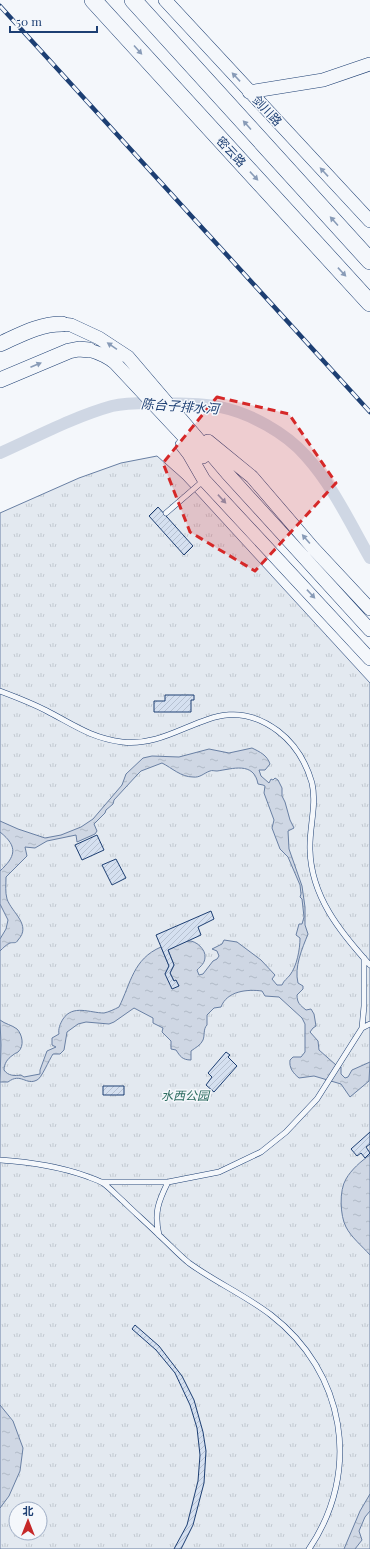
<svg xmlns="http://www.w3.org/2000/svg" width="370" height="1549" font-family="'Playfair Display','Noto Sans SC',serif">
	<defs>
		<pattern id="grass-tufts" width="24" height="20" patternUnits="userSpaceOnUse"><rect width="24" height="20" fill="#e3e9f0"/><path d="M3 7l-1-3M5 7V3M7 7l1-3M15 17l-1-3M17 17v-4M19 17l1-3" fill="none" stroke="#c2c9d1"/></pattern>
		<pattern id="water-ripples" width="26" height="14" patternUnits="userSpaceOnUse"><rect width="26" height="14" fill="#cfd7e4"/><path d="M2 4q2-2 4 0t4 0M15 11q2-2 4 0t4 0" fill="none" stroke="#b1bac7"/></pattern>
		<pattern id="building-hatch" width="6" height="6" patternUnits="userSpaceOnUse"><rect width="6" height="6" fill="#d5e0f0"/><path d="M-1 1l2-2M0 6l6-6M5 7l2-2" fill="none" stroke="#b6c1d1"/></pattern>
	</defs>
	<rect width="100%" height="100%" fill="#f4f7fb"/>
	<!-- grass -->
	<path fill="url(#grass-tufts)" stroke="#687fa3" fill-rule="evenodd" d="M 157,456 L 183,479 L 370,683 L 370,1549 L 0,1549 L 0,513 L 79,478 L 121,463 ZM 16,1509 L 40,1509 L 40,1533 L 16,1533 Z"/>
	<!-- water -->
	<path fill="url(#water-ripples)" stroke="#687fa3" d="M 252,748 C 260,752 267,755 270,764 L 265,770 L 259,770 L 261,776 L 269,783 L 271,779 L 273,780 L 275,778 L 278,780 L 282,788 L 282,796 L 285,802 L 290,820 L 294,828 L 288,831 L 289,849 L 302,886 L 305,907 L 305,925 L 308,934 C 302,949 294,967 298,983 L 303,986 L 303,989 L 297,995 C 297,1003 300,1005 306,1010 L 311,1009 L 314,1014 L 316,1026 L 313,1028 L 310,1032 L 318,1041 L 319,1050 L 336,1065 L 341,1067 L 341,1074 L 345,1078 L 348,1077 L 352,1070 L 370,1062 L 369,1081 L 350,1097 L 341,1084 L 314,1076 L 299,1078 C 293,1073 289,1068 290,1060 L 293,1057 L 301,1057 L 305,1052 L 305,1024 L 302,1018 L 279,997 L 265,996 L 262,991 C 247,989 227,991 221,1007 L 214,1008 L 207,1015 L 207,1025 C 203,1029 205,1035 203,1040 C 201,1045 195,1048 191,1051 L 191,1060 C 182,1060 180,1056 176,1050 L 171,1049 L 171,1041 L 162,1032 L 163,1028 L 153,1023 L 153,1018 L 134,1008 L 114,1022 L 109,1024 L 86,1022 L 78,1024 L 67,1032 L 64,1050 L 60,1054 L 53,1054 C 49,1060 41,1079 37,1080 C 26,1086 21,1072 8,1082 L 0,1082 L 1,1045 L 0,1020 C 5,1024 12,1025 17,1029 C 22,1034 25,1046 18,1052 C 17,1053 15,1053 13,1055 C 7,1059 4,1064 4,1070 C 8,1076 15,1076 21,1075 L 24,1077 L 40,1074 L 40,1070 L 47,1051 L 56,1047 L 52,1045 L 52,1038 L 59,1034 C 58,1029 60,1024 63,1019 C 73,1004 90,1013 104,1013 C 109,1012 115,1009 119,1007 C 131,983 133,959 161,947 L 169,966 L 165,974 L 179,986 L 176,981 L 174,981 L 170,973 L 174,965 L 168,950 C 174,947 182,942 188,941 C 196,940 206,950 205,957 C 205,963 201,966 197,970 L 199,975 L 203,974 L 213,961 L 217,959 L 219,956 L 217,951 L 212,949 L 222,944 L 224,940 L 237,942 L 261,960 L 275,975 L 272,979 L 277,985 L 282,985 C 284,980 287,979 290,975 C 297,966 300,949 300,938 L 296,935 L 299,924 L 302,924 L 304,917 L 302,899 L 300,897 L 301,894 L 300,885 L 288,857 L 280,849 L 272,828 L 274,820 L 264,793 L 265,786 L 263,785 L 258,784 C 254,761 232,769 217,771 C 214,771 212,770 210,771 C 204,773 200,778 193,777 C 181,777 172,768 162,763 L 141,771 L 137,775 L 114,800 L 113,804 L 106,810 L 105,813 L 94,824 L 97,831 L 95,834 L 77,842 L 76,835 L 47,841 L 35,848 L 25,847 L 27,856 L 6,877 C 6,885 5,892 7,899 C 12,913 32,925 18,940 C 16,944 14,942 10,943 C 7,944 3,948 0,951 L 0,939 L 6,929 L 8,920 L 0,904 L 0,871 C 15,857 19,847 0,832 L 0,821 L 18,829 L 45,838 L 61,835 L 81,827 L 93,819 L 122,785 L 126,774 L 143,758 L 152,756 L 179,757 L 209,749 L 229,753 Z
		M 370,1155 L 370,1255 C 362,1246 351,1237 346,1227 C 340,1216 339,1190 346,1179 C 351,1170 361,1161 370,1155 Z
		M 0,1405 L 13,1421 L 23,1448 L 20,1471 L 9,1496 L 0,1508 Z
		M 370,1494 L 370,1511 L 365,1517 L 359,1531 L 362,1540 L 355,1549 L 344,1549 L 360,1511 Z"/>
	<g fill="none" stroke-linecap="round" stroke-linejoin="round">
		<!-- canal -->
		<path stroke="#cfd7e4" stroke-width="12" d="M 0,453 C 36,437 73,417 112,406 C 128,402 146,403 163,403 C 182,404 202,403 220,407 C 250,413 286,433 306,456 C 333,486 350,523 370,558"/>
	</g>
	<!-- building -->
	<path fill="url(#building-hatch)" stroke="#1d3f73" d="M 158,507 L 193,546 L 184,555 L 149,516 Z
		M 165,695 L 194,695 L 194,700 L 191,700 L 191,712 L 154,712 L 154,701 L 165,701 Z
		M 97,835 L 104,850 L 82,860 L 75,845 Z
		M 116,859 L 126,878 L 112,885 L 102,865 Z
		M 211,911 L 214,919 L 198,927 L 201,935 L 168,950 L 174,965 L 170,973 L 174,981 L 176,980 L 179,986 L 172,989 L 165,974 L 169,966 L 156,935 Z
		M 226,1052 L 230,1055 L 228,1057 L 237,1066 L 214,1092 L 206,1085 L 212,1077 L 208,1073 Z
		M 103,1086 L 124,1086 L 124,1095 L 103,1095 Z
		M 370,1132 L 370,1144 L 366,1147 L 370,1153 L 365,1158 L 361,1153 L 357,1156 L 351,1149 Z
		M 135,1325 L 159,1346 L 182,1376 L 194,1400 L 203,1432 L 206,1451 L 204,1483 L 193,1525 L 181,1549 L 174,1549 L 187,1525 L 198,1481 L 200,1455 L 197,1428 L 190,1405 L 175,1373 L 156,1350 L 132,1329 Z"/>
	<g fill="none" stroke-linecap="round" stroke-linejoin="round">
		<!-- service casing -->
		<g stroke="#1d3f73" stroke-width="6">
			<path id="service" d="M 166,513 L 203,481
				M 0,691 C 16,697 32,703 47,711 C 74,725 91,738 122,742 C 181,749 218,686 278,731 C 295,744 306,762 312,783 C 317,805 309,828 310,850 C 311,896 340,932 370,965
				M 362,1028 L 370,1024
				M 0,1160 C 29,1162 58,1166 86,1176 C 91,1178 98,1180 103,1183 C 110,1188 116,1195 123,1201 C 135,1213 148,1224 160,1236 C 170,1245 179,1255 189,1263 C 215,1282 245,1295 271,1315 C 345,1372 362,1471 309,1549
				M 102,1182 L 168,1182 L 219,1172 L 261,1152 L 286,1132 L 317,1099 L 362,1028 L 364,1006 L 364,958
				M 159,1235 C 154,1213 158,1202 168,1182"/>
		</g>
		<!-- tertiary casing -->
		<g stroke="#1d3f73" stroke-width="14">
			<path id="tertiary" d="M 165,0 L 370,221
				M 249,92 L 323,80 L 370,64
				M 62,324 L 71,325 L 99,338 L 128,357 L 227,473 L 370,630
				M 89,350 C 99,353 107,356 115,363 L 203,457
				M 208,441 L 252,477 L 313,548 L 370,609
				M 182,445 L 189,454 L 204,480 L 370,659"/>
		</g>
		<!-- secondary casing -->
		<g stroke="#1d3f73" stroke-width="16">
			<path id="secondary" d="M 0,344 C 20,335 39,324 62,324
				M 0,380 L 69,351 L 79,349 L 89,350"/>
		</g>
		<!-- trunk casing -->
		<g stroke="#1d3f73" stroke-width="18">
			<path id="trunk" d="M 93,0 L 370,303
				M 133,0 L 370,261"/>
		</g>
		<!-- service -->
		<use href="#service" stroke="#f4f7fb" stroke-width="5"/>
		<!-- tertiary -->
		<use href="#tertiary" stroke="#f4f7fb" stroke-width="13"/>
		<!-- secondary -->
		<use href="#secondary" stroke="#f4f7fb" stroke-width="15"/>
		<!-- trunk -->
		<use href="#trunk" stroke="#f4f7fb" stroke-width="17"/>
		<!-- rail casing -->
		<g stroke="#1d3f73" stroke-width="4.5">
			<path id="rail" d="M 0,6 L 370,412"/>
		</g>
		<!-- rail -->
		<use href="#rail" stroke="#f4f7fb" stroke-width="3" stroke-dasharray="9" stroke-linecap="butt"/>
	</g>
	<!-- one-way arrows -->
	<defs><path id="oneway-solid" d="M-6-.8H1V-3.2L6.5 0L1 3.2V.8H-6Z"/></defs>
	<g fill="#889bb7">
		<use href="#oneway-solid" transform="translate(138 50) rotate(48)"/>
		<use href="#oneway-solid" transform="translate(236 77) rotate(-133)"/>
		<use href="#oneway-solid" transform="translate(247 125) rotate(-132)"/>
		<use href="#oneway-solid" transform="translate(324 172) rotate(-133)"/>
		<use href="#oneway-solid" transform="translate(254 176) rotate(47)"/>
		<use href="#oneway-solid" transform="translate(334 221) rotate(-132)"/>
		<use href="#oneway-solid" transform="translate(342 272) rotate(47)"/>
		<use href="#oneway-solid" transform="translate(112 346) rotate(-146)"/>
		<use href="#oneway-solid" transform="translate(36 365) rotate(-23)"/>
		<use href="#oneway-solid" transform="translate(222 499) rotate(47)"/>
		<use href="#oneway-solid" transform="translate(306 539) rotate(-131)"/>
		<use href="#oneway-solid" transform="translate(311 594) rotate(47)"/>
	</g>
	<!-- marked area -->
	<path fill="#d62828" fill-opacity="0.2" stroke="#d62828" stroke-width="3" stroke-dasharray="8 5" stroke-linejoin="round" d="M 217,397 L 289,414 L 336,483 L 255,571 L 190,532 L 163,463 Z"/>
	<g text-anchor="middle" stroke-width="3" stroke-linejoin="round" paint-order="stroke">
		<!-- street labels -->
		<g font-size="12" fill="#1d3f73" stroke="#f4f7fb">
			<text transform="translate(267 111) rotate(47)" y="4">剑川路</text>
			<text transform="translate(231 152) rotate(47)" y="4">密云路</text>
		</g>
		<!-- park labels -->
		<g font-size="12" font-style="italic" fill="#2c6c60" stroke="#f4f7fb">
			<text x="185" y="1100">水西公园</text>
		</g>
		<!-- water labels -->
		<g font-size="13" font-style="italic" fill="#1d3f73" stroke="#f4f7fb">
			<text transform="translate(180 406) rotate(4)" y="5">陈台子排水河</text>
		</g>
	</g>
	<!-- north arrow -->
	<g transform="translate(28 1521)"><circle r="19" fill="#f4f7fb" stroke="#9eadc5"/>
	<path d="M0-3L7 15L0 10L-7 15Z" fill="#c62828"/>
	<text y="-6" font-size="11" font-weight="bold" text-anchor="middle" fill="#1d3f73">北</text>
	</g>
	<!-- scale -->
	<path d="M10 26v6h87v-6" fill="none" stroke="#1d3f73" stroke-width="2"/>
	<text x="16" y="26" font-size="12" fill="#1d3f73" stroke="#f4f7fb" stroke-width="3" paint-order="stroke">50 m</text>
</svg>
